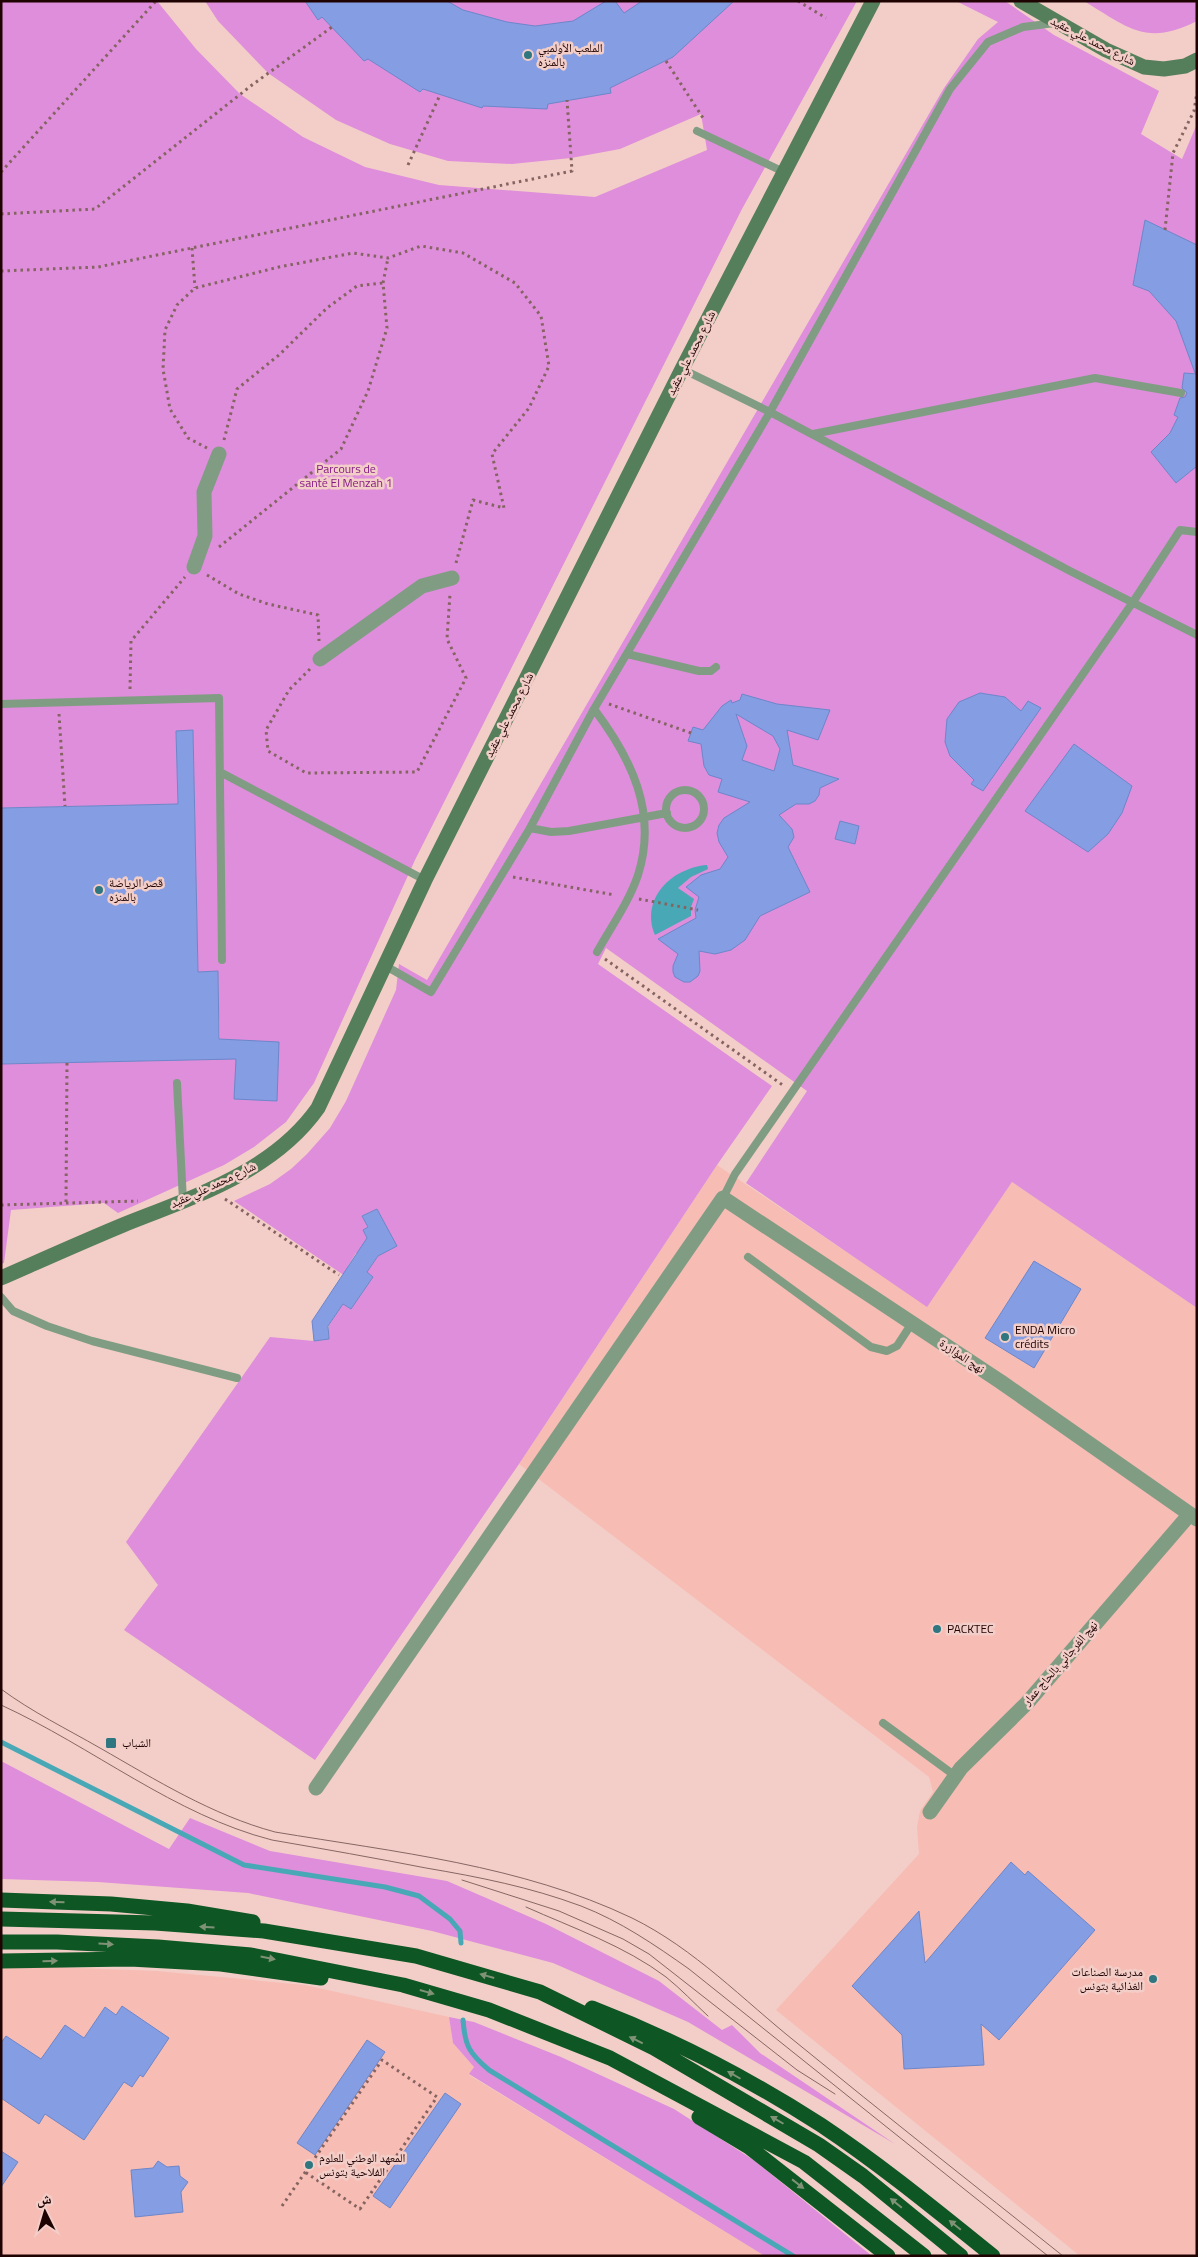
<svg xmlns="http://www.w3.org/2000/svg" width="1198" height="2257" font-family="'Titillium Web','Noto Naskh Arabic',sans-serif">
	<rect width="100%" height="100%" fill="#f3cec8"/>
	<!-- built -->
	<path fill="#f7bcb3" d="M 717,1165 L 927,1306 L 1012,1182 L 1197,1308 L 1197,2256 L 1080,2256 L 776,2010 L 919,1854 L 917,1827 L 920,1811 L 933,1792 L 929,1777 L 519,1464 Z
		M 1,1965 L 157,1971 L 305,1985 L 449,2017 L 453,2043 L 474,2067 L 469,2075 L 765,2256 L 1,2256 Z"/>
	<!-- green -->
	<path fill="#de8edb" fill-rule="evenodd" d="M 1,1 L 157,1 L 196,49 L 240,94 L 303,137 L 365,167 L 439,185 L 595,197 L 707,150 L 701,114 L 620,149 L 571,158 L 512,164 L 448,161 L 390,144 L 336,120 L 268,73 L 218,21 L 205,1 L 857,1 L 742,209 L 415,860 L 314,1083 L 286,1122 L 254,1147 L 224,1165 L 118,1213 L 104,1203 L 11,1210 L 4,1263 L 1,1264 L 1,1064 L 220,1059 L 218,972 L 198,972 L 193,731 L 176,731 L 178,804 L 1,808 Z
		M 956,1 L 1005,1 L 1054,35 L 1159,91 L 1141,134 L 1182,159 L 1197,124 L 1197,1308 L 1012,1182 L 927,1307 L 746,1183 L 807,1091 L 606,948 L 598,964 L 772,1086 L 717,1165 L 519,1464 L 315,1760 L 124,1630 L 158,1585 L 126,1542 L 270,1337 L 314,1341 L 329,1339 L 329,1325 L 343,1304 L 351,1309 L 373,1277 L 367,1272 L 381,1252 L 361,1256 L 356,1253 L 348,1266 L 351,1268 L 345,1276 L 234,1201 L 270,1184 L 291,1169 L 307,1154 L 330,1128 L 346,1101 L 396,990 L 399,964 L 427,980 L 944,88 L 978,39 L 998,22 ZM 377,1209 L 384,1223 L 367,1238 L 363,1230 L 368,1227 L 362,1216 Z
		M 1084,1 L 1197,1 L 1197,21 C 1146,47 1127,27 1084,1 Z
		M 1,1761 L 169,1849 L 190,1818 L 270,1851 L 447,1881 L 546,1924 L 659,1981 L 722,2030 L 732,2025 L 760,2053 L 895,2144 L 688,2022 L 553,1963 L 432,1931 L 248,1893 L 98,1882 L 1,1879 Z
		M 449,2017 L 474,2022 L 561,2057 L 674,2109 L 755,2161 L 872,2256 L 765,2256 L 469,2074 L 474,2067 L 453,2043 Z"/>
	<!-- water -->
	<path fill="#49a8b6" d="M 707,865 L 708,869 L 691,877 L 678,888 L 694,899 L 691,907 L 691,916 L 655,935 C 640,898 672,868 707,865 Z"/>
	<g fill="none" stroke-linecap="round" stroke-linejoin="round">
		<!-- stream -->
		<path stroke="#49a8b6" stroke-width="5" d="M 1,1742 L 244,1865 L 385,1887 L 419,1896 L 450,1919 L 460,1931 L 461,1943
			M 463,2020 C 465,2046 469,2053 489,2070 L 793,2256"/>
	</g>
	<!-- building -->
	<path fill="#849de3" stroke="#6d86ca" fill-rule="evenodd" d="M 305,1 L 447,1 L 463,10 L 507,22 L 535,26 L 573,21 L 606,1 L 615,1 L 624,13 L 642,1 L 734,1 L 673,57 L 610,88 L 611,93 L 548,104 L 547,109 L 483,106 L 482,108 L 423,89 L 420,92 L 368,59 L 364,61 L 322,17 L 318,20 Z
		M 1145,220 L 1197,245 L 1197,373 L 1195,373 L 1176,321 L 1149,291 L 1133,285 Z
		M 1184,373 L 1197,374 L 1197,466 L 1176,483 L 1151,452 L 1170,433 L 1178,417 L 1174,415 L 1180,398 L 1185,397 L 1187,393 L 1182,388 Z
		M 980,693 L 1005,697 L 1021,711 L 1028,701 L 1041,708 L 983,791 L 971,784 L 974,780 L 950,756 L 945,742 L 947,719 L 959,702 Z
		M 742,694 L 777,704 L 830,710 L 818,740 L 787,730 L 793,765 L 839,779 L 820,788 L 819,795 L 815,801 L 809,804 L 796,804 L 779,815 L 792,829 L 794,837 L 788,847 L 810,892 L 760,916 L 745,940 L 731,950 L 715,954 L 699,951 L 700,971 L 698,976 L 690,982 L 684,982 L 675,977 L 673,972 L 673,966 L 678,954 L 658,939 L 696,918 L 695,910 L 699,897 L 686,887 L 701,875 L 720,869 L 728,857 L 719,842 L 717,833 L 719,825 L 724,818 L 750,802 L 718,792 L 722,779 L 709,775 L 704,766 L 701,744 L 688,741 L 693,727 L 703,730 L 722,706 L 731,700 L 732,703 L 740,700 ZM 736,714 L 773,736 L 780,749 L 774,771 L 742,760 L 747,746 Z
		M 193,730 L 198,972 L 218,971 L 219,1039 L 279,1042 L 277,1101 L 234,1099 L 236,1059 L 1,1064 L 1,808 L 178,804 L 176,731 Z
		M 1074,744 L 1132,786 L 1122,813 L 1108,834 L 1088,852 L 1025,811 Z
		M 840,821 L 859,826 L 855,844 L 835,839 Z
		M 377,1209 L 397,1246 L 378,1256 L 367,1272 L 373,1277 L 351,1309 L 343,1304 L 328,1326 L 329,1339 L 314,1341 L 312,1321 L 367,1238 L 363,1230 L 368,1227 L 362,1216 Z
		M 1034,1261 L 1081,1289 L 1034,1368 L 985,1338 Z
		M 1011,1862 L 1025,1875 L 1028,1871 L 1095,1930 L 999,2040 L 981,2024 L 984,2065 L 904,2069 L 902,2035 L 852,1986 L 919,1911 L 925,1963 Z
		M 122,2006 L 169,2038 L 143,2077 L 140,2075 L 132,2087 L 124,2082 L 84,2140 L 45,2114 L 39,2124 L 1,2098 L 1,2043 L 6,2036 L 41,2059 L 65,2025 L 84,2038 L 105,2007 L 116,2015 Z
		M 367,2040 L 385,2052 L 315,2155 L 297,2143 Z
		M 445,2093 L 461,2104 L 390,2208 L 373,2196 Z
		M 1,2151 L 18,2162 L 1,2187 Z
		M 158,2161 L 167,2167 L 179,2166 L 180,2176 L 188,2182 L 181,2192 L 183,2212 L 135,2217 L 131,2170 L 153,2168 Z"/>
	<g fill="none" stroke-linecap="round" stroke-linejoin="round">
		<!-- path -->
		<path stroke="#846360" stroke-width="3" stroke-dasharray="2.5 4" stroke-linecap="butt" d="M 798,1 L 826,18
			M 666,61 L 705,121
			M 408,165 L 440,95
			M 1,172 L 156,1
			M 1,214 L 95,209 L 252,85 L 332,27
			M 1165,230 L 1173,153 L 1194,111 L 1197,92
			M 192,248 L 195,288
			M 1,271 L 98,267 L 572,171 L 567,100
			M 224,440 L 237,389 L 279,355 L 327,308 L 357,286 L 383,283
			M 207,448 L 188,438 L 170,409 L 163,369 L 165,330 L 177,305 L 195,288 L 279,267 L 353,253 L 388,258 L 421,246 L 463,253 L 515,283 L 541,316 L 549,366 L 529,408 L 492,454 L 504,508 L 473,500 L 456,563
			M 219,547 L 341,449 L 368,391 L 387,328 L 383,283 L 388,258
			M 207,575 L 239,594 L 268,604 L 318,615 L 319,641
			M 310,669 L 289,690 L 266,730 L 268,751 L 306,773 L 417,772 L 466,678 L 447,639 L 450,594
			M 130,689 L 131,641 L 185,577
			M 609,704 L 691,733
			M 59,714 L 65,806
			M 513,877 L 615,895
			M 639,899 L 698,910
			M 605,959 L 784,1086
			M 225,1199 L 339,1275
			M 66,1202 L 67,1062
			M 1,1205 L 138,1201
			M 282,2206 L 382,2060 L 437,2097 L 360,2209 L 305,2172"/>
		<!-- lane -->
		<path stroke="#809d84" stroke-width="8" d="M 697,131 L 784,172
			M 682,369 L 770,412 L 1070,571 L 1197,635
			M 813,434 L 1095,378 L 1181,393
			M 627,654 L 699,671 L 711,671 L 716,667
			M 1,704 L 219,698 L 222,960
			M 594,709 C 631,758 658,812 638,875 C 629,902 611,927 597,952
			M 220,772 L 425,880
			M666 809a19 19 0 1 1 38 0a19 19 0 1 1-38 0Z
			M 530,828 L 551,832 L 569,831 L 667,813
			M 384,965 L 431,992 L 530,828 L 594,709 L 770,412 L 950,89 L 988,42 L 1023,27 L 1055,23
			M 177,1083 L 183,1201
			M 723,1198 L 735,1174 L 1133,602 L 1180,530 L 1197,532
			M 748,1257 L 871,1347 L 887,1351 L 897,1346 L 912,1323
			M 1,1297 L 13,1311 L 47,1326 L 92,1341 L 237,1378
			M 883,1723 L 954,1775"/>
		<!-- street -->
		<path stroke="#809d84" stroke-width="15" d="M 194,567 L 205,536 L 204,492 L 219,454
			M 320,659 L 422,586 L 452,578
			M 316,1788 L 723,1198 L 1001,1382 L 1197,1519
			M 930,1812 L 961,1768 L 1027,1703 L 1190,1514"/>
		<!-- secondary -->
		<path stroke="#557f5b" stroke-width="15" d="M 1021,1 L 1106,50 L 1144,67 L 1164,69 L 1185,66 L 1197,60
			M 1,1278 C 42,1260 82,1242 123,1225 C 193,1197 273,1172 318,1108 L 425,880 L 682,369 L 873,1"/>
		<!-- highway -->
		<path stroke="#0e5724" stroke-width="15" d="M 1,1900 L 111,1904 L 187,1911 L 253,1922
			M 1,1919 L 155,1923 L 264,1931 L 416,1956 L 540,1992 L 654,2048 L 819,2145 L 863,2176 L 961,2256
			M 1,1942 L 57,1942 L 158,1947 L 251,1955 L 403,1985 L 489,2010 L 610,2058 L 804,2162 L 924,2256
			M 1,1961 L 130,1959 L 221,1964 L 321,1978
			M 592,2008 C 670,2038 751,2080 821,2125 C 881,2165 937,2211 993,2256
			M 699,2117 L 749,2147 L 888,2256"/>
		<!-- tram -->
		<path stroke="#876663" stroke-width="1" d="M 1,1689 C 32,1712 67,1729 100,1748 C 156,1780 212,1815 275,1832 C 395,1852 521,1865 632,1918 C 695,1949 743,2000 797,2043 C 885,2115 974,2185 1063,2256
			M 1,1705 C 93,1747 174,1815 272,1840 C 324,1849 375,1858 426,1868 C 479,1877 530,1887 581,1906 C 620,1921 655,1945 689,1969 L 1048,2256
			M 462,1880 L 559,1911 L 623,1939 L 649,1954 L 797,2070 L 835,2094
			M 526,1907 C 573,1928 625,1946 666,1977 C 681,1989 694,2003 708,2016"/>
	</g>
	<!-- one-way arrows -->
	<defs><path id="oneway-solid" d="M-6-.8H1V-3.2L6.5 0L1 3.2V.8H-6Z" transform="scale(1.25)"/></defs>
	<g fill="#809276">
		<use href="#oneway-solid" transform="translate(57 1902) rotate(-178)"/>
		<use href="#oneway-solid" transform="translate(207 1927) rotate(-176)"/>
		<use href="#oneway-solid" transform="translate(106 1944) rotate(3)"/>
		<use href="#oneway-solid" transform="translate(268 1958) rotate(11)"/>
		<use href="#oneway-solid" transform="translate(50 1961) rotate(-1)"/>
		<use href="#oneway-solid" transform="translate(487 1976) rotate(-164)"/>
		<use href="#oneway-solid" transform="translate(427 1992) rotate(16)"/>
		<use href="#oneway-solid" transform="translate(636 2040) rotate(-154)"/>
		<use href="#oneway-solid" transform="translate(734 2075) rotate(-150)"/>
		<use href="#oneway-solid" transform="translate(777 2120) rotate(-150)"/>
		<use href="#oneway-solid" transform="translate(798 2184) rotate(38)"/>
		<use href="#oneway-solid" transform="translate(896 2203) rotate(-141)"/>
		<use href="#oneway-solid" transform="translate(955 2225) rotate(-141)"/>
	</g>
	<!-- markers -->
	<g fill="#2e7680" stroke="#f3cec8" stroke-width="2">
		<circle cx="528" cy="55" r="5"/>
		<circle cx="99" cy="890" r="5"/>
		<circle cx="1005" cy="1337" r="5"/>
		<circle cx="937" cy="1629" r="5"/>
		<rect x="105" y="1737" width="12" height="12" rx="2.5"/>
		<circle cx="1153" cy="1979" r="5"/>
		<circle cx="309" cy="2165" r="5"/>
	</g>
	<g text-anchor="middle" stroke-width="5" stroke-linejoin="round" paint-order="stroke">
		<!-- street labels -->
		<g font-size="12" fill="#1f0202" stroke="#f3cec8">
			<text transform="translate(1093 41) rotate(27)" y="4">شارع محمد علي عقيد</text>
			<text transform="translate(691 353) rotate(-63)" y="4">شارع محمد علي عقيد</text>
			<text transform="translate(509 715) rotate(-63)" y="4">شارع محمد علي عقيد</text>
			<text transform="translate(213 1185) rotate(-25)" y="4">شارع محمد علي عقيد</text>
			<text transform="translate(962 1356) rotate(34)" y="4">نهج المؤازرة</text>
			<text transform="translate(1060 1663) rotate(-49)" y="4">نهج الفرجاني بالحاج عمار</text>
		</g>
		<!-- poi labels -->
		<g font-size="12" fill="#1f0202" stroke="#f3cec8" text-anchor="start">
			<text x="538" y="52">الملعب الأولمبي<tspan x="538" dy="14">بالمنزه</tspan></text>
			<text x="109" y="887">قصر الرياضة<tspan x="109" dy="14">بالمنزه</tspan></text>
			<text x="1015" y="1334">ENDA Micro<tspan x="1015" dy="14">crédits</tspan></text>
			<text x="947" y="1633">PACKTEC</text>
			<text x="122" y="1747">الشباب</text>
			<text x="1143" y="1976" text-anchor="end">مدرسة الصناعات<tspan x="1143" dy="14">الغذائية بتونس</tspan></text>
			<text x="319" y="2162">المعهد الوطني للعلوم<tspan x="319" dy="14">الفلاحية بتونس</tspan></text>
		</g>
		<!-- park labels -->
		<g font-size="12" fill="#841b84" stroke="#f3cec8">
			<text x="346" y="473">Parcours de<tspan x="346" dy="14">santé El Menzah 1</tspan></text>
		</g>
	</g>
	<!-- border -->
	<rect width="1198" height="2257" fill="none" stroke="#1f0202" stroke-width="5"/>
	<!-- north arrow -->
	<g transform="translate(45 2212) rotate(355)" stroke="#f3cec8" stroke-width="4" paint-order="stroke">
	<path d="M0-4L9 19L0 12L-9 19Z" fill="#1f0202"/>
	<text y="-8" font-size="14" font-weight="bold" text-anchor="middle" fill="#1f0202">ش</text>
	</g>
</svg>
